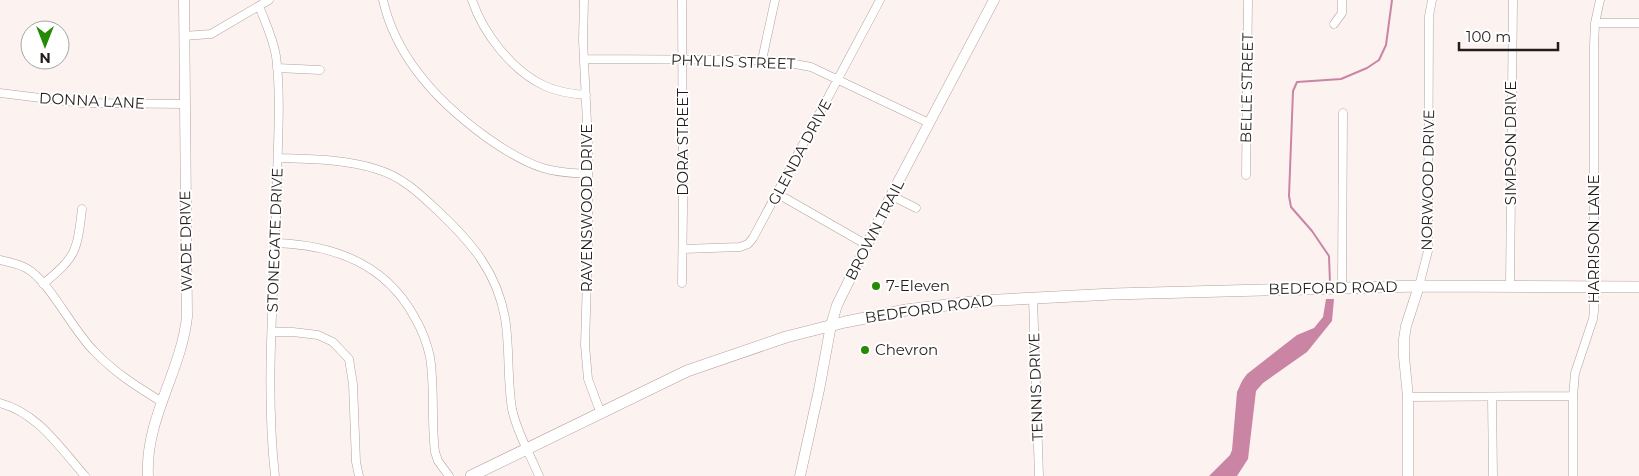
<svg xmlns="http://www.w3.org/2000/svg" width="1639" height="476" font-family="Montserrat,sans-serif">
	<rect width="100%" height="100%" fill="#fcf3f1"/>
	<!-- water -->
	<path fill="#ca85a5" d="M 1326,299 L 1334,299 L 1332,321 L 1307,352 L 1263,383 L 1256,391 L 1248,459 L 1237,476 L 1209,476 L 1230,455 L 1232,450 L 1237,392 L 1242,381 L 1247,374 L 1297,335 L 1314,328 L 1323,317 Z"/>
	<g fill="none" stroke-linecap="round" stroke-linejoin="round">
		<!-- stream -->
		<path stroke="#ca85a5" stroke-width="2" d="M 1330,283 L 1329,256 L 1312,231 L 1291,207 L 1289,196 L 1293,91 L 1297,82 L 1341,79 L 1367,68 L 1379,60 L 1386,45 L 1392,0"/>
		<!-- minor casing -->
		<g stroke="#b5a19c" stroke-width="9">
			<path id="minor" d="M 383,0 C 396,58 439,103 486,137 C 503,149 523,162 543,168 C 558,173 573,173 588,174
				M 472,0 C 483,33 512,71 545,86 C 558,92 572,94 586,95
				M 584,0 L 583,40 L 588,144 L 588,245 L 585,345 L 588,379 L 601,414
				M 259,6 C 265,22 273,38 276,56 C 281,94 278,138 277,177 C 276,276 264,377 275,476
				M 1595,23 L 1639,23
				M 1334,24 L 1342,13 L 1342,0
				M 184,36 L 211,34 L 269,0
				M 584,59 L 762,60 L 779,61 L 811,67 L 929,123
				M 762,60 L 775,0
				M 277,68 L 320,70
				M 0,93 L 81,103 L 185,104
				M 278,158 C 310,159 344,159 376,169 C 401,176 419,193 438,211 C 471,242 497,272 505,318 C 510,348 507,379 512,409 C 517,433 530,454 539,476
				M 1246,175 L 1248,0
				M 778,194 L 867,245
				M 892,196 L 916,208
				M 276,243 C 335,245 386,264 415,318 C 422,330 427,343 430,357 C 435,388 431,420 435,452 L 438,461 L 449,476
				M 683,249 L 740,247 L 748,244 L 753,238 L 880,0
				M 0,260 C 9,262 18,264 26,268 C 49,280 73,331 94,351 C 115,373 136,386 162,402
				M 682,283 L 683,208 L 682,0
				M 43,284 C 76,257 77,252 82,209
				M 1419,286 L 1428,251 L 1429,16 L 1432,0
				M 1510,286 L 1513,0
				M 1342,287 L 1343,113
				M 1033,298 L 1039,476
				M 272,332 L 293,332 L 318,335 L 333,342 L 349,359 L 353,384 L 356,462 L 359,476
				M 1408,397 L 1573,396
				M 1492,397 L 1493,476
				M 0,403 C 38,413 60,448 85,476
				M 1573,476 L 1573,396 L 1575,373 L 1593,319 L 1594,311 L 1594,46 L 1595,23 L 1600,0"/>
		</g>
		<!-- tertiary casing -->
		<g stroke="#b5a19c" stroke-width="11">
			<path id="tertiary" d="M 148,476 C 145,419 181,372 187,317 L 184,0
				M 800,476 L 819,390 L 831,325 L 837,305 L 896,186 L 994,0
				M 1408,476 L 1408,397 L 1404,357 L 1404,339 L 1406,326 L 1419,286"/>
		</g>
		<!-- secondary casing -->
		<g stroke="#b5a19c" stroke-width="12">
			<path id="secondary" d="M 471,476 L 687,371 L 786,337 L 845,322 L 906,310 L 980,301 L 1113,294 L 1419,286 L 1639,287"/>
		</g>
		<!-- minor -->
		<use href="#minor" stroke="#fff" stroke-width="8"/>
		<!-- tertiary -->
		<use href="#tertiary" stroke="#fff" stroke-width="10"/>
		<!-- secondary -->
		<use href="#secondary" stroke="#fff" stroke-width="11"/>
	</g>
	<!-- markers -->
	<g fill="#248b05" stroke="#fff" stroke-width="2">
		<circle cx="876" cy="286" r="5"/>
		<circle cx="865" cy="350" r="5"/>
	</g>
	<g text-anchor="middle" stroke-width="4" stroke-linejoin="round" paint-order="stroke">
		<!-- street labels -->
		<g font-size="15" fill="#241d1b" stroke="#fff">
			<text transform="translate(733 62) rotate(2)" y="5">PHYLLIS STREET</text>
			<text transform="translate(1247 88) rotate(-89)" y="5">BELLE STREET</text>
			<text transform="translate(92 101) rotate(3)" y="5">DONNA LANE</text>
			<text transform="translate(683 142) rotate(-90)" y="5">DORA STREET</text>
			<text transform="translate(1511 143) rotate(-90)" y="5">SIMPSON DRIVE</text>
			<text transform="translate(800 152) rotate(-62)" y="5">GLENDA DRIVE</text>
			<text transform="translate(1428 180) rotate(-89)" y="5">NORWOOD DRIVE</text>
			<text transform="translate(587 208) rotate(-90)" y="5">RAVENSWOOD DRIVE</text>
			<text transform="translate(875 230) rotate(-63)" y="5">BROWN TRAIL</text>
			<text transform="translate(1594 239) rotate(-90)" y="5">HARRISON LANE</text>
			<text transform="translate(275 240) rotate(-88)" y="5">STONEGATE DRIVE</text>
			<text transform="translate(186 241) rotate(-91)" y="5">WADE DRIVE</text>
			<text transform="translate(1333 288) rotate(-1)" y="5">BEDFORD ROAD</text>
			<text transform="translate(929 309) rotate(-8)" y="5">BEDFORD ROAD</text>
			<text transform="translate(1036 387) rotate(-92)" y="5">TENNIS DRIVE</text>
		</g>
		<!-- poi labels -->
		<g font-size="15" fill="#241d1b" stroke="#fff" text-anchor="start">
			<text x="886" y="291">7-Eleven</text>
			<text x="875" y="355">Chevron</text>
		</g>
	</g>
	<!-- north arrow -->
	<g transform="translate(45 45) rotate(180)"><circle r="24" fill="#ffffff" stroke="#a7a5a4"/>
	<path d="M0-4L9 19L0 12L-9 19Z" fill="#248b05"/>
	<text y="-8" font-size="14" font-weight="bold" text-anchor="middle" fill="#241d1b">N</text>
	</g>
	<!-- scale -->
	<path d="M1459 42v8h99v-8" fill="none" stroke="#241d1b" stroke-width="2.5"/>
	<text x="1466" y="42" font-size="15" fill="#241d1b" stroke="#ffffff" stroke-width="4" paint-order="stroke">100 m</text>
</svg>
